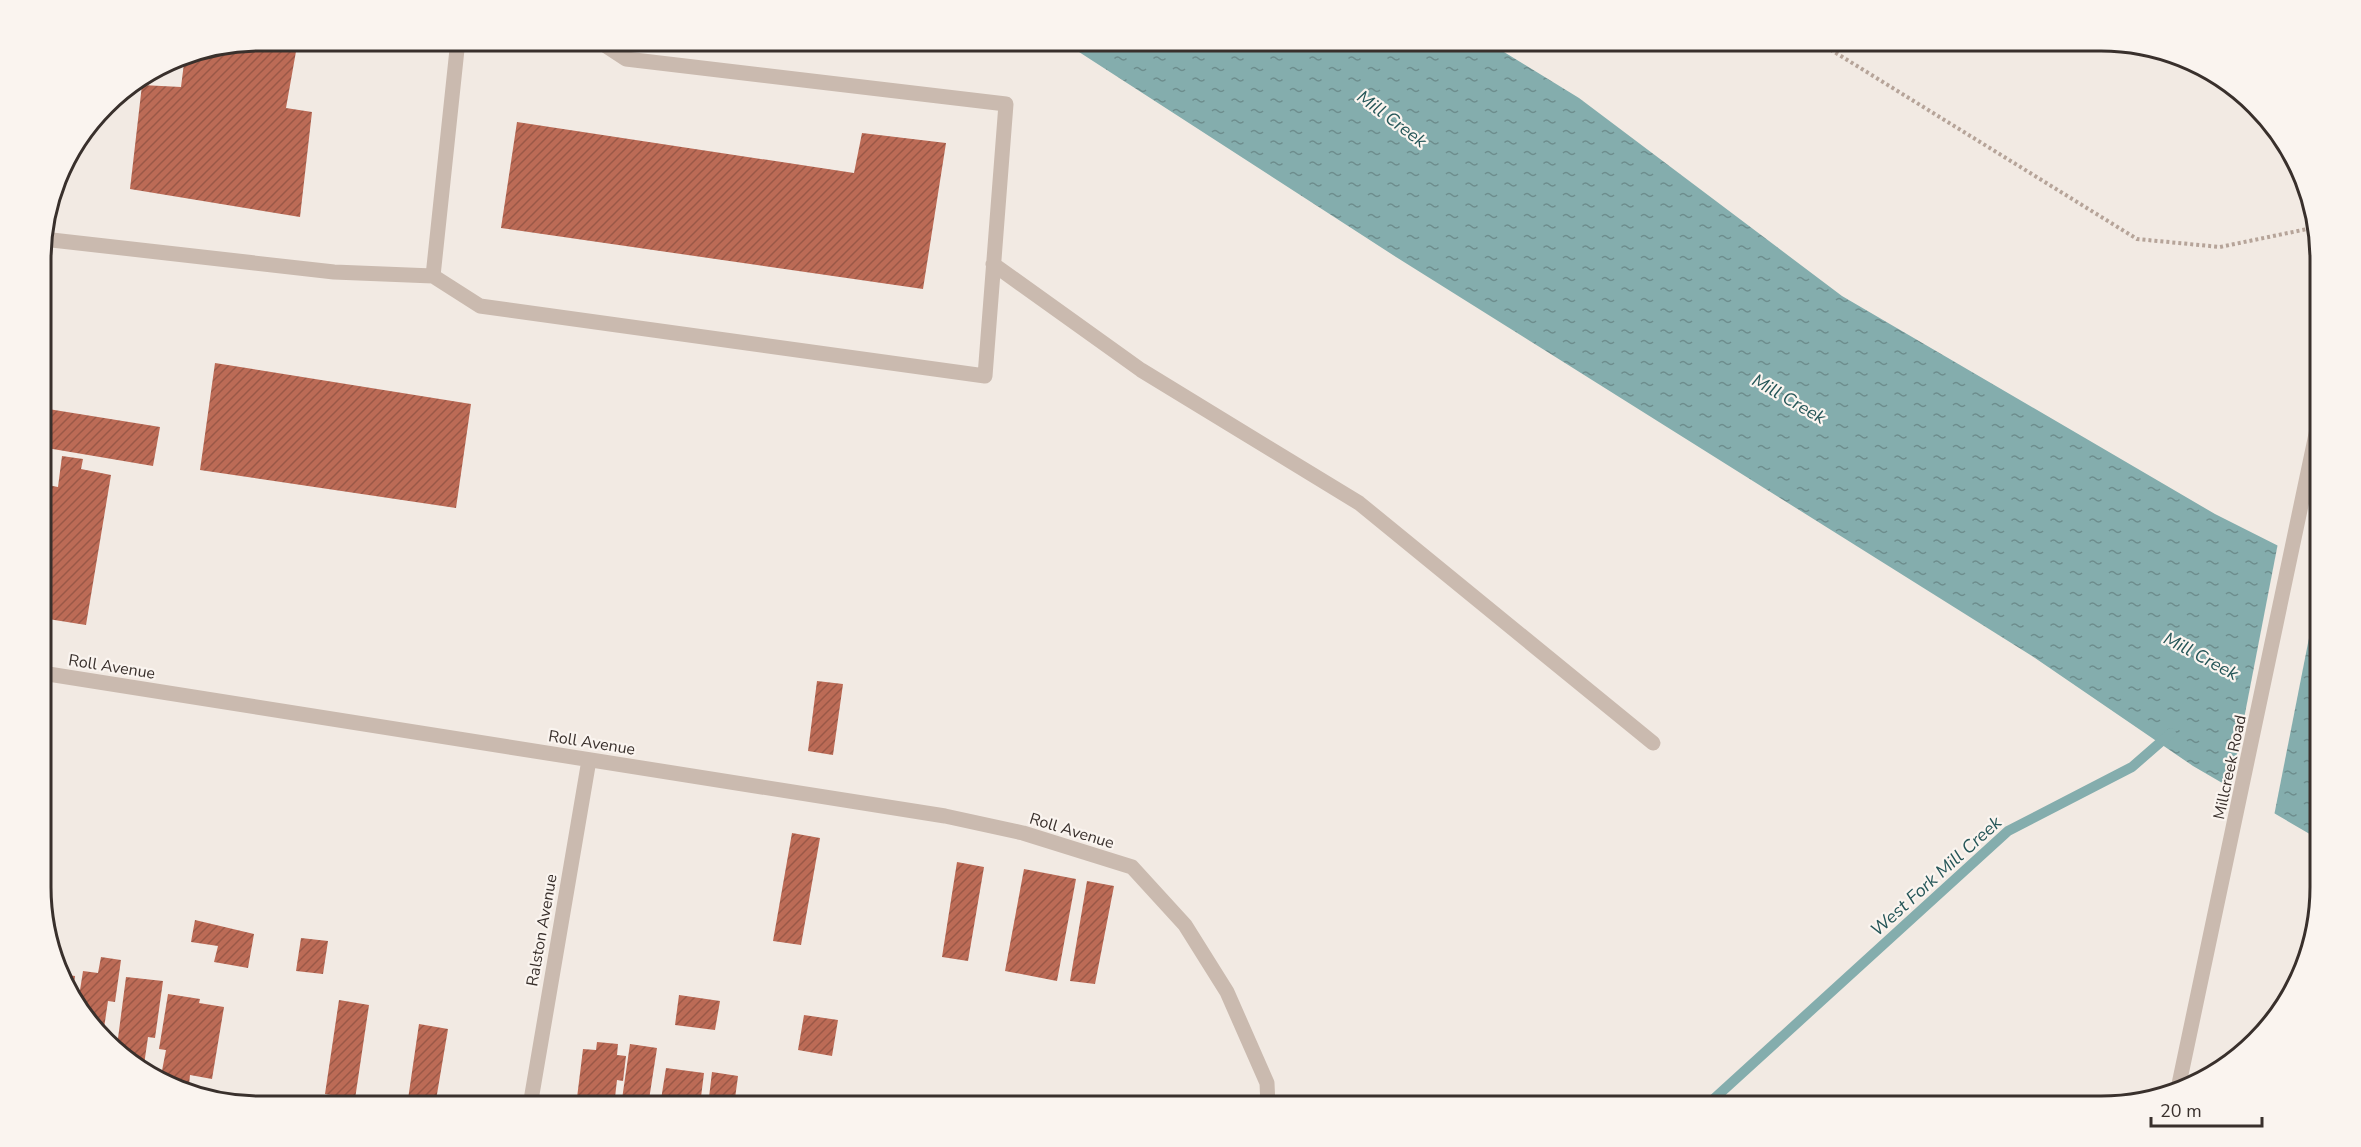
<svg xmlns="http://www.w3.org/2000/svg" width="2361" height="1147" font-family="'Nunito Sans',sans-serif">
	<defs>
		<pattern id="water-ripples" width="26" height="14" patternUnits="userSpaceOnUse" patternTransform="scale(1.5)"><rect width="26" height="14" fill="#84adad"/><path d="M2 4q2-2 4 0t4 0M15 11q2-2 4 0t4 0" fill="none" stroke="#6d8d8d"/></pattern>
		<pattern id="building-hatch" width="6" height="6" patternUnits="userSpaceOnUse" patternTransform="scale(1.5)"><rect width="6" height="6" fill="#bc6b56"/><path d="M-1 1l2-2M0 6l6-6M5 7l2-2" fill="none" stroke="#9a5847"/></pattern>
	</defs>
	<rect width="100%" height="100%" fill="#f2eae3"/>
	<!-- water -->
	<path fill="url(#water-ripples)" d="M 1062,41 L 1486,41 L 1579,98 L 1842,296 L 2215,514 L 2320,567 L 2320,840 L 2193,766 L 2035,658 L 1396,257 Z"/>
	<!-- pier -->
	<path fill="#f2eae3" d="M 2278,543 L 2320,564 L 2320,582 L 2274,816 L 2230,791 Z"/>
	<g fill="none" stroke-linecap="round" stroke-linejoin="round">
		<!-- stream -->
		<path stroke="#84adad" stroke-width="10" d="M 1706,1106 L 2008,831 L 2132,767 L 2171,733"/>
	</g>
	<!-- building -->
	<path fill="url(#building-hatch)" d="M 260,40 L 298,40 L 286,108 L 312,112 L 300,217 L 130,189 L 142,85 L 181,87 L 185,55 Z
		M 517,122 L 854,173 L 862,133 L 946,143 L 923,289 L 501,228 Z
		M 215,363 L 471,404 L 456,508 L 200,470 Z
		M 42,408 L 160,427 L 153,466 L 41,447 Z
		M 62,456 L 83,459 L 81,469 L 111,475 L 86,625 L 42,618 L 42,484 L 58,487 Z
		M 817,681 L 843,684 L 833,755 L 808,751 Z
		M 792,833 L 820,838 L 801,945 L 773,941 Z
		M 957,862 L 984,867 L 968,961 L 942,957 Z
		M 1024,869 L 1076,879 L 1057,981 L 1005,971 Z
		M 1087,881 L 1114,886 L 1095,984 L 1070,981 Z
		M 195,920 L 254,934 L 248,968 L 214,962 L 218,946 L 191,942 Z
		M 301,938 L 328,941 L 323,974 L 296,971 Z
		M 101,957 L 121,960 L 115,1002 L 108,1001 L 103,1035 L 86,1020 L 78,1003 L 83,971 L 98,973 Z
		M 67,975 L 75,976 L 73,991 Z
		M 126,977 L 163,981 L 155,1038 L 148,1037 L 144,1065 L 140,1065 L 117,1046 Z
		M 168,994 L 200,999 L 199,1003 L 224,1007 L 212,1079 L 190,1075 L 189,1085 L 160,1081 L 166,1050 L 159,1049 Z
		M 679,995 L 720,1001 L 715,1030 L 675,1025 Z
		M 339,1000 L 369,1005 L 355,1099 L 325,1094 Z
		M 804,1015 L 838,1020 L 832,1056 L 798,1050 Z
		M 419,1024 L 448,1029 L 435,1106 L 407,1106 Z
		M 597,1042 L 618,1044 L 617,1055 L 626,1056 L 623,1081 L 617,1080 L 614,1106 L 576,1106 L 583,1049 L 596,1050 Z
		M 630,1044 L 657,1048 L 648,1106 L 621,1106 Z
		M 666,1068 L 704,1073 L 701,1097 L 691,1095 L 689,1106 L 660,1106 Z
		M 712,1072 L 738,1076 L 734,1106 L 708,1106 Z
		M 801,1099 L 836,1105 L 836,1106 L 800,1106 Z"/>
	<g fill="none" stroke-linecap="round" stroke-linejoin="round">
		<!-- path -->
		<path stroke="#b6a499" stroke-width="4" stroke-dasharray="3 3" stroke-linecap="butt" d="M 1815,40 L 2137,239 L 2220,247 L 2317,227"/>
		<!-- minor -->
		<path stroke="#cabaaf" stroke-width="15" d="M 43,239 L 334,272 L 433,276 L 480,306 L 985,376 L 1006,104 L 626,59 L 597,40
			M 993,264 L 1141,370 L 1359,503 L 1653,743
			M 433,276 L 458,40
			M 42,673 L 945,816 L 1023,833 L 1132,867 L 1185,925 L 1227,992 L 1267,1083 L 1268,1106
			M 2179,1084 L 2319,420
			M 530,1106 L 589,760"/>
	</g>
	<g text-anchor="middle" stroke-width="4.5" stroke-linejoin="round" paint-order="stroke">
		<!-- street labels -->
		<g font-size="16" fill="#39302c" stroke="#faf4ef">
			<text transform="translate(112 666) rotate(9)" y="6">Roll Avenue</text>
			<text transform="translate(592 742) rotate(9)" y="6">Roll Avenue</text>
			<text transform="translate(2229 767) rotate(-78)" y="6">Millcreek Road</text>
			<text transform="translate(1072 830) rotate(17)" y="6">Roll Avenue</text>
			<text transform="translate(541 930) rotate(-80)" y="6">Ralston Avenue</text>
		</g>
		<!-- water labels -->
		<g font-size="18" font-style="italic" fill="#255658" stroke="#faf4ef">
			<text transform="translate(1392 119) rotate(37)" y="6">Mill Creek</text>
			<text transform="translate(1789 399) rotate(30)" y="6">Mill Creek</text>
			<text transform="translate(2201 656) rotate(28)" y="6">Mill Creek</text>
			<text transform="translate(1936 876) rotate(-42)" y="6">West Fork Mill Creek</text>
		</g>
	</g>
	<!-- crop -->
	<path d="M0 0H2361V1147H0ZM260 51H2101A209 209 0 0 1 2310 260V887A209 209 0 0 1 2101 1096H260A209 209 0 0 1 51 887V260A209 209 0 0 1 260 51Z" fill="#faf4ef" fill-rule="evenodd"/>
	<path fill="none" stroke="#39302c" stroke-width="3" d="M260 51H2101A209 209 0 0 1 2310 260V887A209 209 0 0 1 2101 1096H260A209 209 0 0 1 51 887V260A209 209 0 0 1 260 51Z"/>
	<!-- scale -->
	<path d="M2151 1117v9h111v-9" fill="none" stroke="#39302c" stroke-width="3"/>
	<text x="2160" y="1117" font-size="18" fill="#39302c" stroke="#faf4ef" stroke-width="4.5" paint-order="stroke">20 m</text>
</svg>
